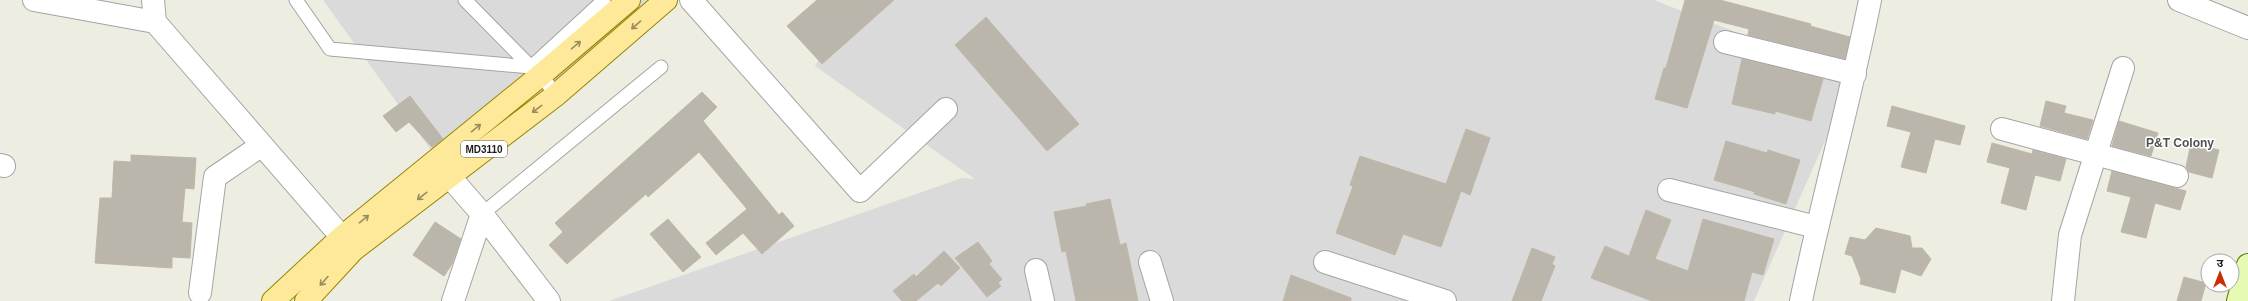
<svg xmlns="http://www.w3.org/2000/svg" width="2248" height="301" font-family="Arial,'Noto Sans Devanagari',sans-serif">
	<rect width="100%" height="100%" fill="#eeede2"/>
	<!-- residential -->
	<path fill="#dbdada" d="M 323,0 L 666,0 L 449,175 Z
		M 853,0 L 1654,0 L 1853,78 L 1754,301 L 609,301 L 962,178 L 975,179 L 815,66 Z"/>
	<!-- building -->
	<path fill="#bbb6ac" stroke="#c0b7a4" d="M 817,0 L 894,0 L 822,64 L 787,26 Z
		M 1685,0 L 1720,0 L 1811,24 L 1810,26 L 1850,37 L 1845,59 L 1748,35 L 1749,29 L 1714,20 L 1687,108 L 1655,99 L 1664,68 L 1666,68 Z
		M 986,17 L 1079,124 L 1047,151 L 955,45 Z
		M 1742,59 L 1823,79 L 1811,121 L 1775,111 L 1775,114 L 1732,104 Z
		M 702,92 L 717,107 L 703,121 L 779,215 L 782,212 L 794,226 L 762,254 L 743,233 L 716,255 L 706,243 L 747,209 L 699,152 L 648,197 L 646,194 L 567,264 L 549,245 L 563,232 L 555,223 Z
		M 410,96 L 443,139 L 432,147 L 409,122 L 396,132 L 383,116 Z
		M 2046,101 L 2066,106 L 2064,113 L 2093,120 L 2087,139 L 2040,126 Z
		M 1892,106 L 1965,126 L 1960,145 L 1935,139 L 1926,173 L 1901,167 L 1911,132 L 1887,126 Z
		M 2119,121 L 2158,133 L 2151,156 L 2112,146 Z
		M 1466,129 L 1490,138 L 1470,195 L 1461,191 L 1441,247 L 1403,234 L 1395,255 L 1336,233 L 1353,186 L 1350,185 L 1360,156 L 1446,184 Z
		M 1726,141 L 1767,153 L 1768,150 L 1800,160 L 1786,204 L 1754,194 L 1755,192 L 1714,180 Z
		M 1992,143 L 2032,154 L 2033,150 L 2066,159 L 2060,181 L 2035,175 L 2026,210 L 2001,203 L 2010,168 L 1987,162 Z
		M 2191,143 L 2219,150 L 2212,178 L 2189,172 L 2186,167 Z
		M 131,155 L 196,158 L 194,189 L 185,188 L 182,222 L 192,223 L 190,258 L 172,257 L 172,268 L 95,263 L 100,198 L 112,198 L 114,161 L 131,162 Z
		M 2112,171 L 2186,191 L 2180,210 L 2155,203 L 2146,238 L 2121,232 L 2131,197 L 2107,191 Z
		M 1110,199 L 1120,245 L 1126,243 L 1138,301 L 1076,301 L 1066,251 L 1062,252 L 1054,212 L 1087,206 L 1086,204 Z
		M 1646,210 L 1671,220 L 1655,259 L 1688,271 L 1703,219 L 1774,239 L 1763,275 L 1752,272 L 1744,301 L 1652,301 L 1591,278 L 1605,246 L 1629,256 Z
		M 668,219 L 701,257 L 683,272 L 650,234 Z
		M 435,222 L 461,239 L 452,264 L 444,276 L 413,255 Z
		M 1876,228 L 1910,236 L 1912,248 L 1922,248 L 1931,259 L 1921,276 L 1901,269 L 1895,293 L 1860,284 L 1861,279 L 1852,256 L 1845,254 L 1850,237 L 1865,240 Z
		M 978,242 L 992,261 L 989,264 L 1002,279 L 998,283 L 1001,286 L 987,297 L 955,258 Z
		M 1532,248 L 1555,257 L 1552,264 L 1555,266 L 1541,301 L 1512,301 Z
		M 944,251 L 960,268 L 941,286 L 938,283 L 916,301 L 902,301 L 893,291 L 914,274 L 916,277 Z
		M 1291,275 L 1351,298 L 1351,301 L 1283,301 Z
		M 2184,277 L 2206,283 L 2201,301 L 2177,301 Z"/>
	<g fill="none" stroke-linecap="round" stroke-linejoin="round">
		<!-- service casing -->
		<g stroke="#a4a4a4" stroke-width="15">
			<path id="service" d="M 296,0 L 330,49 L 531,67 L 541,75 L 556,95
				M 465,0 L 531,67 L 604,0
				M 482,214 L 661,67"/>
		</g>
		<!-- minor casing -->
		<g stroke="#a4a4a4" stroke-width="24">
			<path id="minor" d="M 34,0 L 155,22
				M 153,0 L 155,22 L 353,250
				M 691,0 L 860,191 L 946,109
				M 2179,0 L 2248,28
				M 1725,42 L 1855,74
				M 2002,129 L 2177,176
				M 437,162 L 482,214 L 549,301
				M 0,165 L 4,166
				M 1669,190 L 1816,227
				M 1150,262 L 1162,301
				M 1325,262 L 1445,301
				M 1036,270 L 1043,301
				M 200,293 L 215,177 L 262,145
				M 453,301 L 482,214
				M 1801,301 C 1822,200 1850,101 1870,0
				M 2063,301 L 2070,235 L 2123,68"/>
		</g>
		<!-- secondary casing -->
		<g stroke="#4d7403" stroke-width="24">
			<path id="secondary" d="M 2238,301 L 2248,265"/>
		</g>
		<!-- primary casing -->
		<g stroke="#958700" stroke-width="24">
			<path id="primary" d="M 273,301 L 342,237 L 541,75 L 629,0
				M 306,301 L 353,250 L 556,95 L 666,0"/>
		</g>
		<!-- service -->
		<use href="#service" stroke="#fff" stroke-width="13"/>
		<!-- minor -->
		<use href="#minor" stroke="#fff" stroke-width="22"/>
		<!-- secondary -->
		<use href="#secondary" stroke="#e6fab4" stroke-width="22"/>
		<!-- primary -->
		<use href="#primary" stroke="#fde999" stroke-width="22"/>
	</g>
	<!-- one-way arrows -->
	<defs><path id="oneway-shaft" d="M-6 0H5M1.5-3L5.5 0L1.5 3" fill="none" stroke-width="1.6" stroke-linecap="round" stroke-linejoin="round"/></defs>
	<g stroke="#988d61">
		<use href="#oneway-shaft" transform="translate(636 25) rotate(139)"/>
		<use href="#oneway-shaft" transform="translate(576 45) rotate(-40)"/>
		<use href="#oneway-shaft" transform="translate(537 109) rotate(143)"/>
		<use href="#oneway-shaft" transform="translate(476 128) rotate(-39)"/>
		<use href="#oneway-shaft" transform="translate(422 196) rotate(142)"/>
		<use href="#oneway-shaft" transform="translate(364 219) rotate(-39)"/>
		<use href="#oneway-shaft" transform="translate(324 281) rotate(132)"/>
	</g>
	<g text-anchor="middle" stroke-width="3" stroke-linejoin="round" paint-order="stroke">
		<!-- shield labels -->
		<rect fill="#fff" stroke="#616161" stroke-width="1" x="461" y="141" width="46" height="16" rx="3"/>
		<g font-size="10" font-weight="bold" fill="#1d1d1d">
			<text x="484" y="153">MD3110</text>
		</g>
		<!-- neighbourhood labels -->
		<g font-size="12" font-weight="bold" fill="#505050" stroke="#fff">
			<text x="2180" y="147">P&amp;T Colony</text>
		</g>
	</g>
	<!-- north arrow -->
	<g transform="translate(2220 273)"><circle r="19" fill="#ffffff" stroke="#a5a5a5"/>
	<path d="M0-3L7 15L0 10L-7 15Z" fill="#c92f00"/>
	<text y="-6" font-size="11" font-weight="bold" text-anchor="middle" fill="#1d1d1d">उ</text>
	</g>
</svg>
